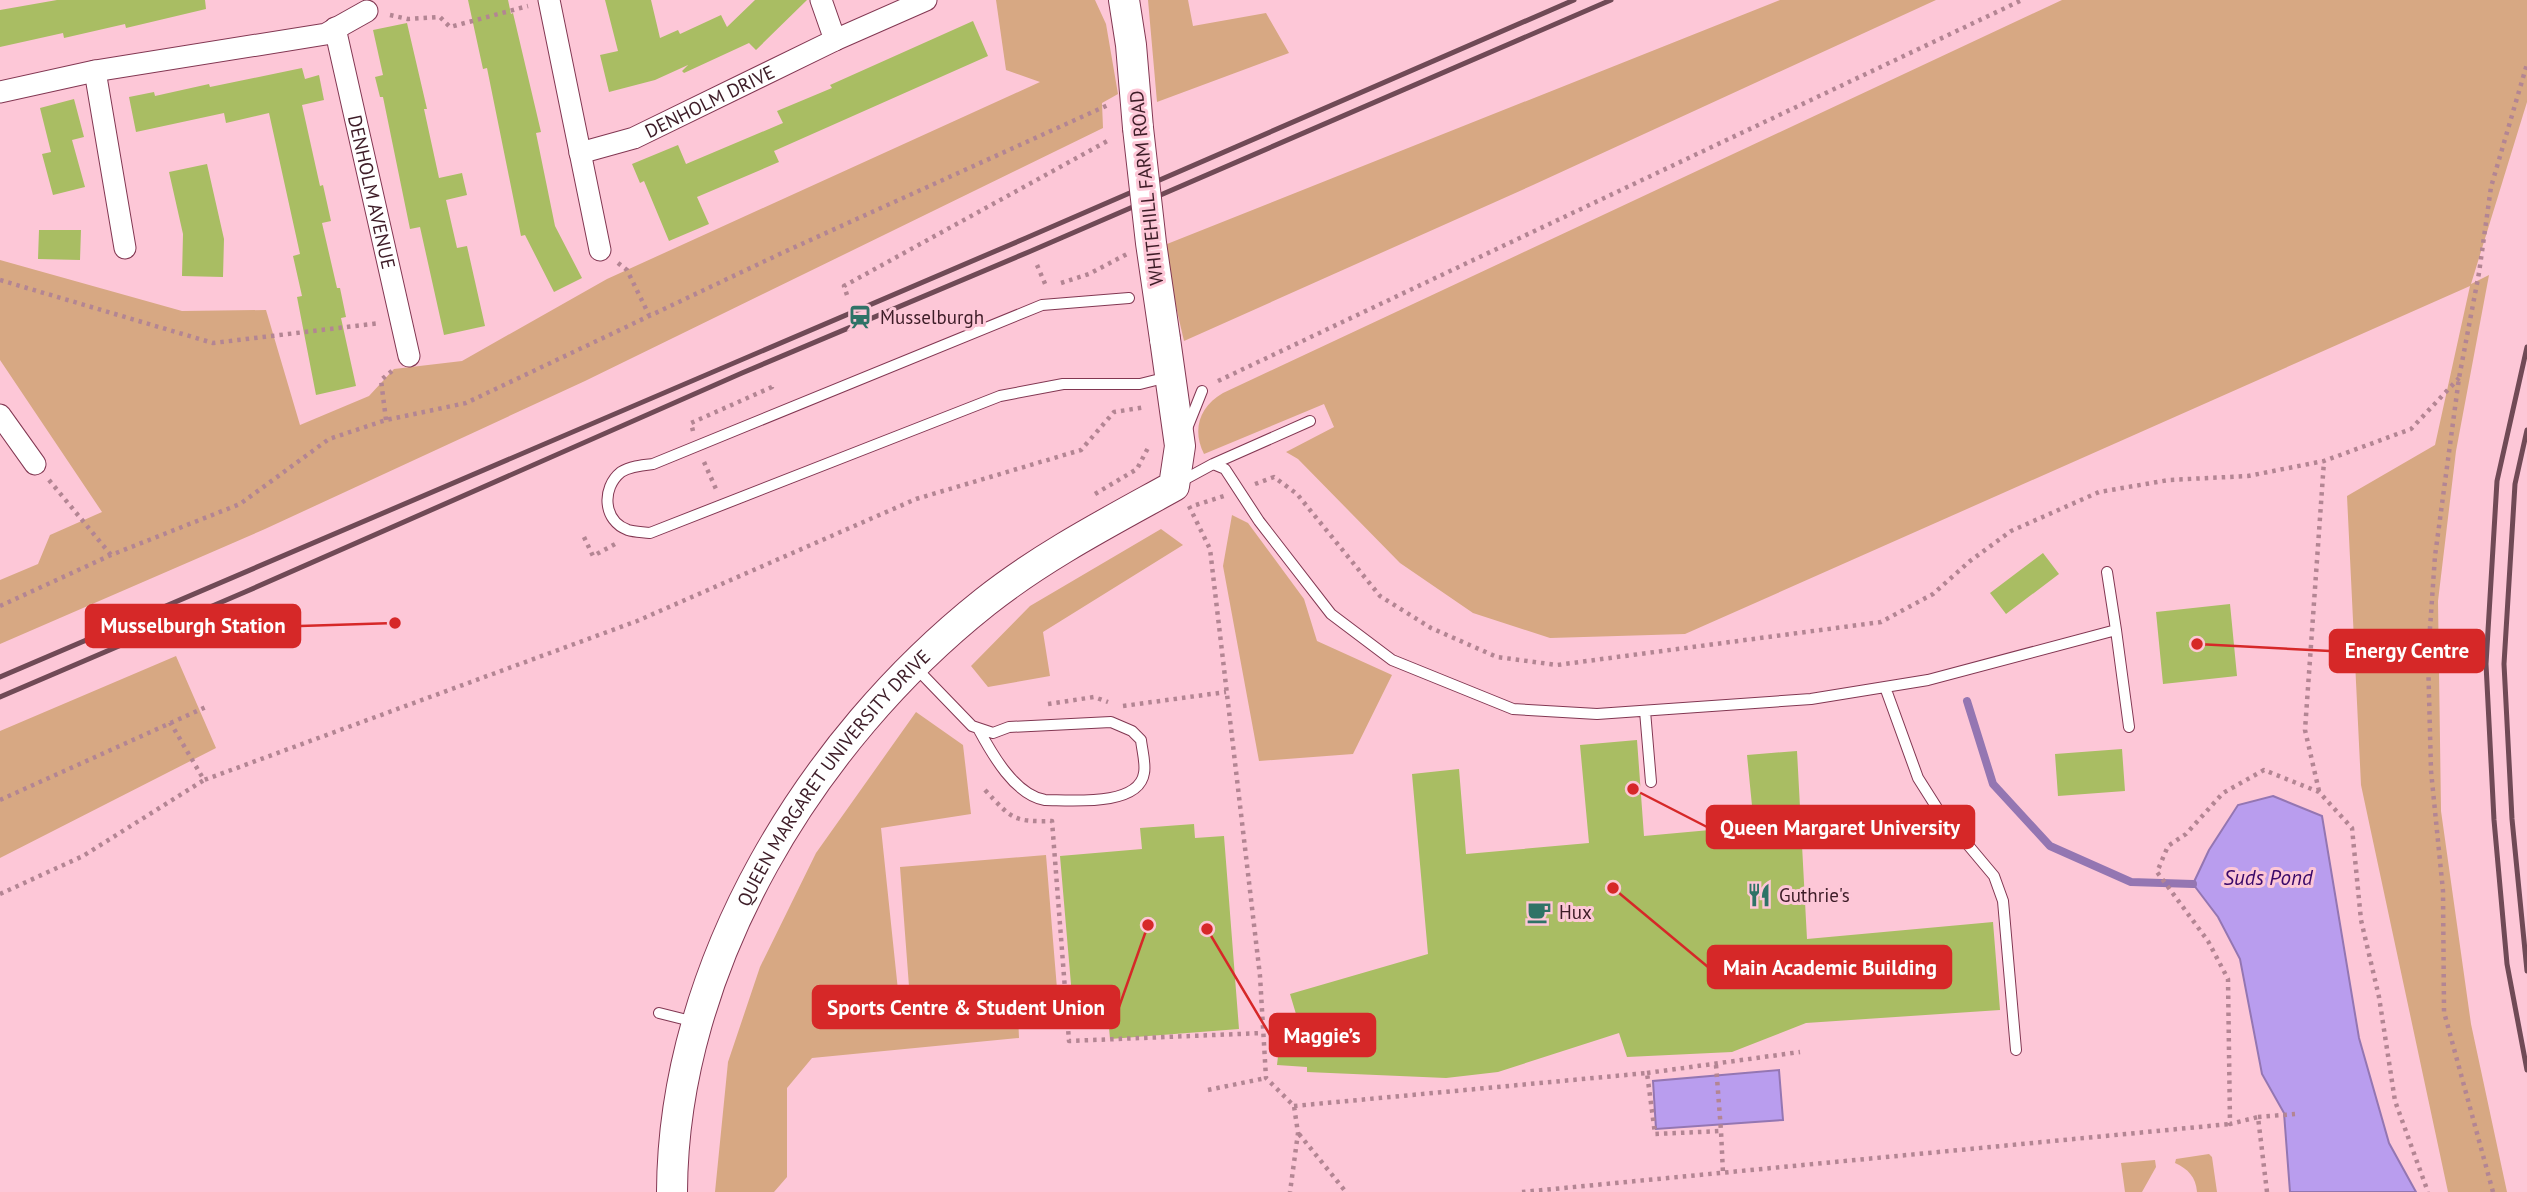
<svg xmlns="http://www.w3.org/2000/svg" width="2527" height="1192" font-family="'PT Sans',sans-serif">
	<rect width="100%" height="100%" fill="#fdc7d7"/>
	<!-- green -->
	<path fill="#d7a883" d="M 996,0 L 1095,0 L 1106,24 L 1118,94 L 1102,103 L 1103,128 L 585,381 L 265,529 L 0,644 L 0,580 L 38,564 L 50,535 L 102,512 L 0,360 L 0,260 L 182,311 L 266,310 L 300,425 L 369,396 L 394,369 L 462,361 L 607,279 L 1040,82 L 1006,70 Z
		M 1148,0 L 1188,0 L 1193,26 L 1266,13 L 1289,53 L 1157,102 Z
		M 1780,0 L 1936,0 L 1533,185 L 1184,341 L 1162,246 Z
		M 2062,0 L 2527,0 L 2527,102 L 2471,284 L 2489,275 L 2456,451 L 2438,601 L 2441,811 L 2471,1024 L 2507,1192 L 2448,1192 L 2361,785 L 2347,496 L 2435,445 L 2470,286 L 1685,634 L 1550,638 L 1473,613 L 1400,563 L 1298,459 L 1286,452 L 1334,427 L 1324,404 L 1204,454 C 1192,430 1199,407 1223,393 Z
		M 1232,515 L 1248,523 L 1304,599 L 1317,641 L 1392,675 L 1353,754 L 1259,761 L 1223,566 Z
		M 1161,529 L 1183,545 L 1043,632 L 1050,676 L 988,687 L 971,666 L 1030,606 Z
		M 176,656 L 216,748 L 0,858 L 0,731 Z
		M 916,712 L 963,745 L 971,814 L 881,828 L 901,1019 L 1018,1014 L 1019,1038 L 812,1058 L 787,1088 L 787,1177 L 774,1192 L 715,1192 L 728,1062 L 760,967 L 816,853 Z
		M 1046,855 L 1058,1001 L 911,1013 L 900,867 Z
		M 2209,1154 L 2212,1157 L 2217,1192 L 2197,1192 C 2196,1177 2188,1169 2175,1163 L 2176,1159 Z
		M 2155,1160 L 2156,1167 L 2142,1192 L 2125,1192 L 2121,1163 Z"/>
	<!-- water -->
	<path fill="#b99dee" stroke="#9476b2" stroke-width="2" d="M 2273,796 L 2322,816 L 2359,1038 L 2389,1143 L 2416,1192 L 2290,1192 L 2284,1113 L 2262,1074 L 2240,959 L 2218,917 L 2193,884 L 2209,850 L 2238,805 Z
		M 1779,1070 L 1783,1120 L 1656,1129 L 1653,1081 Z"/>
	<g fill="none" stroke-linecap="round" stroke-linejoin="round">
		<!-- stream -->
		<path stroke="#9476b2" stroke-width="8" d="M 1967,701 L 1993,784 L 2050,846 L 2131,882 L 2193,884"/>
	</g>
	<!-- building -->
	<path fill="#a9bd63" d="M 57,0 L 205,0 L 206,9 L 126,28 L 125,24 L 64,38 L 63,33 L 0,47 L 0,10 Z
		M 468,0 L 508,0 L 511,14 L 513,13 L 541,132 L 536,133 L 555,226 L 582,278 L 554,292 L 525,235 L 521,236 L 487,68 L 483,69 Z
		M 605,0 L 651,0 L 660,38 L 678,30 L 680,34 L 721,15 L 727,27 L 755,0 L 807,0 L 756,50 L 749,43 L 684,73 L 682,71 L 688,65 L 655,80 L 609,92 L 600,55 L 618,51 Z
		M 973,21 L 988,56 L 774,151 L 779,162 L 697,197 L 709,224 L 669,241 L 644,181 L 640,183 L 632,164 L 678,145 L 686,164 L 783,123 L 777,111 L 832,88 L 830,85 Z
		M 407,23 L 427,109 L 424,109 L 439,178 L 462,173 L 467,195 L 446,200 L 457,248 L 467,246 L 485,326 L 444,335 L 420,227 L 410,229 L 383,97 L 380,97 L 375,77 L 383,75 L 373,30 Z
		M 302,68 L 305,79 L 319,75 L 324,100 L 302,105 L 320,186 L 323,185 L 331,221 L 322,223 L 337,288 L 340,288 L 346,317 L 341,318 L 356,386 L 316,395 L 297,297 L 302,296 L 293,256 L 300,254 L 269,113 L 226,123 L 224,113 L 136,132 L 129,97 L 154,92 L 155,96 L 209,84 L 210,87 Z
		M 74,99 L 84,137 L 72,140 L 85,187 L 53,195 L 42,154 L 51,152 L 40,108 Z
		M 207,164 L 224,239 L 223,277 L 182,276 L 183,234 L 169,172 Z
		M 39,230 L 81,230 L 80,260 L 38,259 Z
		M 2043,553 L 2059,574 L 2006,614 L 1990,593 Z
		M 2230,604 L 2237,676 L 2163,684 L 2156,612 Z
		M 1637,740 L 1644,836 L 1754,826 L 1747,755 L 1797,751 L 1807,939 L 1993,922 L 2000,1010 L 1806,1023 L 1732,1052 L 1627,1057 L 1619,1033 L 1498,1072 L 1446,1078 L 1307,1072 L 1307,1067 L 1277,1065 L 1283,1013 L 1296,1014 L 1290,994 L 1428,954 L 1412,774 L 1459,769 L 1466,854 L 1589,843 L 1580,745 Z
		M 2122,749 L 2125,791 L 2058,796 L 2055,754 Z
		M 1194,824 L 1195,838 L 1224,836 L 1239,1029 L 1110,1039 L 1106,993 L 1072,996 L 1060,856 L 1142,849 L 1140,828 Z"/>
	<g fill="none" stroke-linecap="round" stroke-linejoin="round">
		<!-- lane casing -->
		<g stroke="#823752" stroke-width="12">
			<path id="lane" d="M 1129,298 L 1042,305 L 653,464 C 643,465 630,466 621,472 C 601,488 603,521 628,530 C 634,532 643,532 650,533 L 1000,396 L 1063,384 L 1140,384 L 1168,377
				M 1186,431 L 1202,391
				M 1213,464 L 1310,421
				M 1178,483 L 1213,464 L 1225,469 L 1259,521 L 1331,614 L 1392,660 L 1513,709 L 1597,714 L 1811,699 L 1928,680 L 2116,630 L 2129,727
				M 2107,572 L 2116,630
				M 915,667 L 972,726 L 993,733 L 1009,727 L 1111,722 L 1132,731 L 1141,740 C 1142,750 1146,764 1144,773 C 1139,807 1070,800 1045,800 C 1015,795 992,754 979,730
				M 1885,687 L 1918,778 L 1937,808 L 1994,876 L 2003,901 L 2016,1050
				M 1645,711 L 1651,782
				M 659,1013 L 695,1022"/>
		</g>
		<!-- street casing -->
		<g stroke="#823752" stroke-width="23">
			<g id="street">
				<path d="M 549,0 L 600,250"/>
				<path d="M 821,0 L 835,40"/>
				<path id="s1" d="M 335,28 L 409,356"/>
				<path d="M 95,71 L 125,248"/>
				<path d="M 0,92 L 95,71 L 326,34 L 367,11"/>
				<path id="s2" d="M 580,153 L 634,138 L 835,40 L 926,0"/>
				<path d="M 0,415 L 35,464"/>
			</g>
		</g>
		<!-- secondary casing -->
		<g stroke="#823752" stroke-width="32">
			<g id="secondary">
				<path d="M 1124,0 L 1131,45 L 1138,128"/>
				<path id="s3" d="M 672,1192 C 673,965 811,740 985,602 C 1043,556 1109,522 1174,486 L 1180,446 L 1165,339"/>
			</g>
		</g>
		<!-- path -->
		<path stroke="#b38593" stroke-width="4.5" stroke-dasharray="3.5 5" stroke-linecap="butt" d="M 390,15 L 408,19 L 440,17 L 450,27 L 528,6
			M 618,263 L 627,270 L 649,315
			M 1037,265 L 1046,286
			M 0,280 L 213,343 L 380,323
			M 1061,283 L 1089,274 L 1127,254
			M 847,295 L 844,286 L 1111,139
			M 1218,381 L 2022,0
			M 386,420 L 381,380 L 393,370
			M 693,431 L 691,423 L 772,387 L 772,384
			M 704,462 L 716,489
			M 49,480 L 111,555
			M 1255,484 L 1274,477 L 1297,494 L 1380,596 L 1431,628 L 1497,657 L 1557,665 L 1881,622 L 1933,594 L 1970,561 L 2011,531 L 2099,492 L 2169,480 L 2248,476 L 2324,461 L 2411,429 L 2459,378
			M 1095,494 L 1137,469 L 1149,446
			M 1196,505 L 1224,496
			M 1189,506 L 1210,549 L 1260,976 L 1266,1078 L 1294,1106 L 1298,1133 L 1290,1192
			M 584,537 L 593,556 L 617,543
			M 0,606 L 111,555 L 240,504 L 329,439 L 386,420 L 466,403 L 784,252 L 1108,105
			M 1048,704 L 1094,697 L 1108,702
			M 1123,706 L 1226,692
			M 170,722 L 204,780 L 637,621 L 916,499 L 1081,450 L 1114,412 L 1146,407
			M 985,790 C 1012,819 1013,822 1052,821 L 1069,1041 L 1263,1033
			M 2319,791 L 2305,730 L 2324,461
			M 0,800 L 206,707
			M 0,894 L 83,856 L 204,780
			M 1716,1065 L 1721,1131
			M 1647,1073 L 1800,1052
			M 1208,1090 L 1266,1078
			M 1294,1106 L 1647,1073 L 1655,1134 L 1721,1131 L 1723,1173
			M 2258,1117 L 2295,1114
			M 1299,1134 L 1346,1192
			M 1522,1192 L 2230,1124
			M 2267,1192 L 2258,1117 L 2230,1124 L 2228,979 L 2208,941 L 2157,872 L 2168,846 L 2186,834 L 2223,793 L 2264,770 L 2319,792 L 2352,828 L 2361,920 L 2379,997 L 2395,1101 L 2428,1192
			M 2493,1192 L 2444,1012 L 2443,891 L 2431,771 L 2428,657 L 2435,556 L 2459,378 L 2479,273 L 2491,187 L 2527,64"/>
		<!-- lane -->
		<use href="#lane" stroke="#fff" stroke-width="10"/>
		<!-- street -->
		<use href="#street" stroke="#fff" stroke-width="21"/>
		<!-- secondary -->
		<use href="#secondary" stroke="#fff" stroke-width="30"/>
		<!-- rail -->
		<path stroke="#704a56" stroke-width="5" d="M 2527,347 L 2497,481 L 2486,664 L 2494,820 L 2507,964 L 2527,1070
			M 2527,430 L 2515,484 L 2504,664 L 2512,819 L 2527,971
			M 0,677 L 1026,238 L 1574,0
			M 0,697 L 245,592 L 742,373 L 1031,251 L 1611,0"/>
		<!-- secondary-bridge casing -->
		<g stroke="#823752" stroke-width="32" stroke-linecap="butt">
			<path id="secondary-bridge" d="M 1138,128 L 1151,243 L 1165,339"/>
		</g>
		<!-- secondary-bridge -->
		<use href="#secondary-bridge" stroke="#fff" stroke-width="30"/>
	</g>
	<!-- icons -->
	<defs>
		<g id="station-bare" transform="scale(1.89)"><path d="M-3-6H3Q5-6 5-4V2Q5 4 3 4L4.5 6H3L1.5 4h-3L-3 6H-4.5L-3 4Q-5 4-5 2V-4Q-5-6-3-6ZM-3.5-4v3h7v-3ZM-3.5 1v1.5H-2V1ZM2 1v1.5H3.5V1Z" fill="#2f7367" stroke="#fdc7d7" stroke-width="2.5" paint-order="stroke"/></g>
		<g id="restaurant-bare" transform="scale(1.89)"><path d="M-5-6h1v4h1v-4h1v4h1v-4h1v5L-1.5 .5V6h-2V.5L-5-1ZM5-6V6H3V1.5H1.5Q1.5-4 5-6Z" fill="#2f7367" stroke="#fdc7d7" stroke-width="2.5" paint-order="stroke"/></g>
		<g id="cafe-bare" transform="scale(1.89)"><path d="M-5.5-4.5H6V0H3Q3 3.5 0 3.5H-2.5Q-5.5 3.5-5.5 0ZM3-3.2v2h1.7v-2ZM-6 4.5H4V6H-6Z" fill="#2f7367" stroke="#fdc7d7" stroke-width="2.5" paint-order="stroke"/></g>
	</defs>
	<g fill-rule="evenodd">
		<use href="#station-bare" x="860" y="317"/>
		<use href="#restaurant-bare" x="1759" y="895"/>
		<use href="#cafe-bare" x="1539" y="912"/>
	</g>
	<g text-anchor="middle" stroke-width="6" stroke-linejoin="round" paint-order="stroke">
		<!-- street labels -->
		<g font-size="19" fill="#3d1c27" stroke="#fdc7d7">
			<text dy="7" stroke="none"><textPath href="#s2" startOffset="140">DENHOLM DRIVE</textPath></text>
			<text transform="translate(1146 188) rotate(-96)" y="7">WHITEHILL FARM ROAD</text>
			<text dy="7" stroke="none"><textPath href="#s1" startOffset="168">DENHOLM AVENUE</textPath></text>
			<text dy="7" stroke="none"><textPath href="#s3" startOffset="455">QUEEN MARGARET UNIVERSITY DRIVE</textPath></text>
		</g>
		<!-- poi labels -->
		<g font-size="19" fill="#3d1c27" stroke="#fdc7d7" text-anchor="start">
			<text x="880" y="324">Musselburgh</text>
			<text x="1779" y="902">Guthrie's</text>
			<text x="1559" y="919">Hux</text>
		</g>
		<!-- water labels -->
		<g font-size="21" font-style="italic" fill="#3a0869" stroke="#fdc7d7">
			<text x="2268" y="885">Suds Pond</text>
		</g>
	</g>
	<!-- callouts -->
	<path fill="none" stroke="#d62828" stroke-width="2.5" d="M395 623L300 626M2197 644L2330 651M1633 789L1707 827M1613 888L1708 967M1148 925L1119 1007M1207 929L1270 1035"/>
	<g fill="#d62828" stroke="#fdc7d7" stroke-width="2.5">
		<circle cx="395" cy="623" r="7"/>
		<circle cx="2197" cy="644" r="7"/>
		<circle cx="1633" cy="789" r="7"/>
		<circle cx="1613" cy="888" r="7"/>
		<circle cx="1148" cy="925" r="7"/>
		<circle cx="1207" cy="929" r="7"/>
	</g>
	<g fill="#d62828" stroke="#d62828" stroke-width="2.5">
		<rect x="86" y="605" width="214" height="42" rx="7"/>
		<rect x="2330" y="630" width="154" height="42" rx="7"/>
		<rect x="1707" y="806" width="267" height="42" rx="7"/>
		<rect x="1708" y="946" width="243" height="42" rx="7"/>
		<rect x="813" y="986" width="306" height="42" rx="7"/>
		<rect x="1270" y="1014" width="105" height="42" rx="7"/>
	</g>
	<g font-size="21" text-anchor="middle" font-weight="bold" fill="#fff">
		<text x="193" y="633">Musselburgh Station</text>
		<text x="2407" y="658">Energy Centre</text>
		<text x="1840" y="835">Queen Margaret University</text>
		<text x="1830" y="975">Main Academic Building</text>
		<text x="966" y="1015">Sports Centre &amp; Student Union</text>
		<text x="1322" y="1043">Maggie’s</text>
	</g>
</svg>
